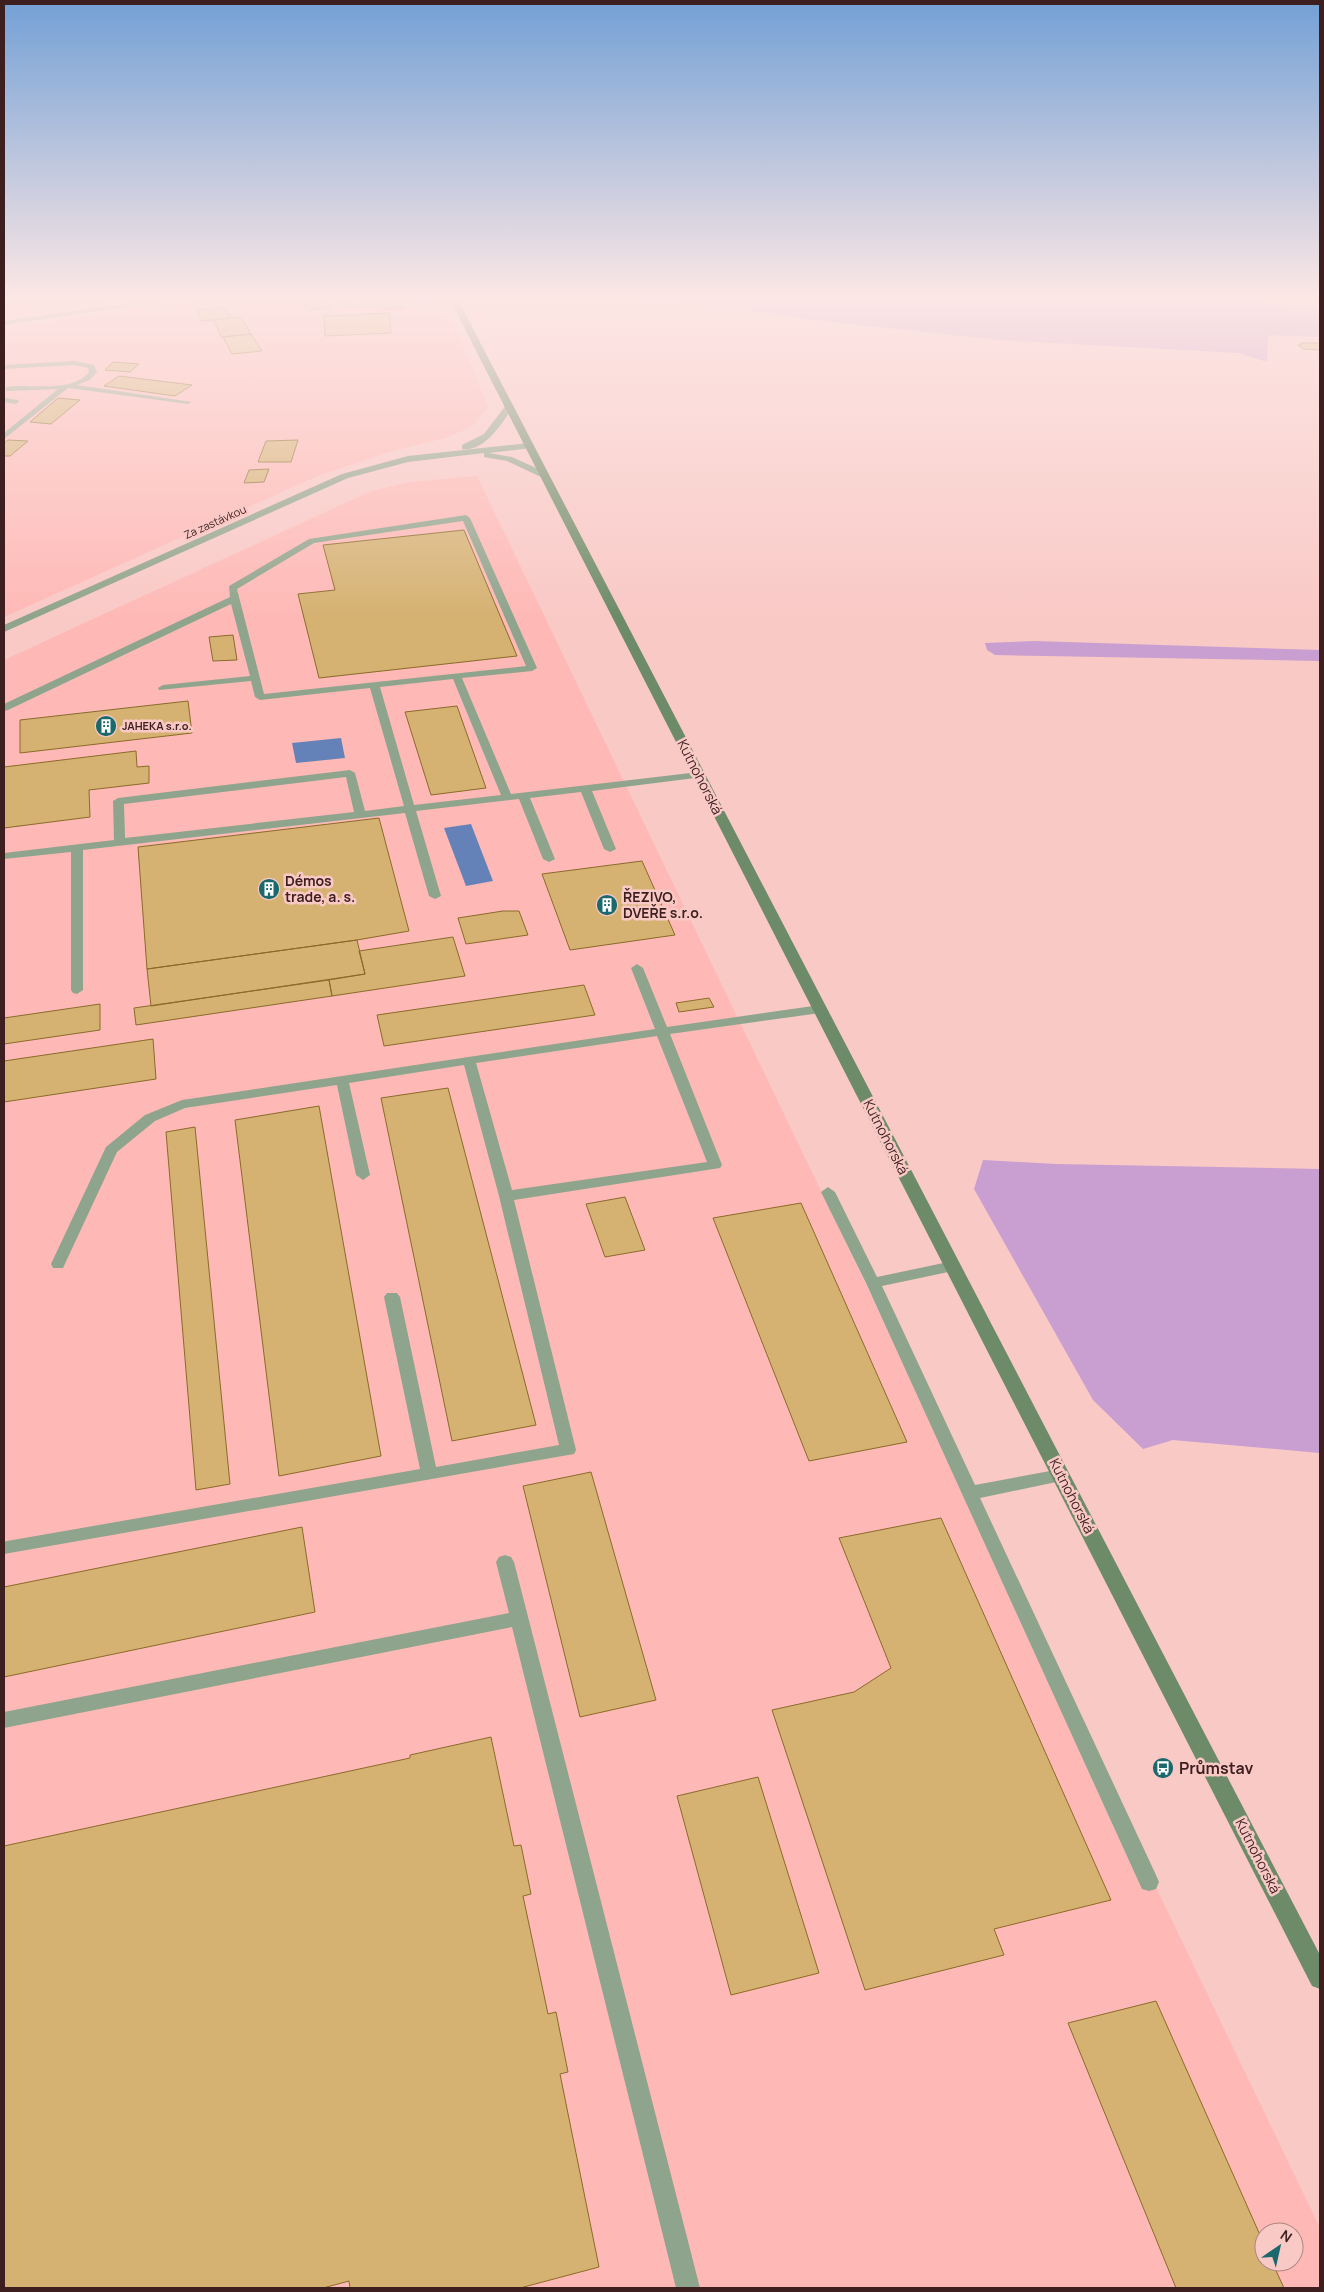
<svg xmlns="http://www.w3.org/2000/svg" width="1324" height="2292" font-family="Manrope,sans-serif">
	<rect width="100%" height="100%" fill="#f9c9c6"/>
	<!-- built -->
	<path fill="#feb9b6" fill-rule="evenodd" d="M 4,296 L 157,296 L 4,316 Z
		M 227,296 L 322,296 L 336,309 L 439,309 L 456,329 L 488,407 L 472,427 L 445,438 L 393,451 L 320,475 L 4,617 L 4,328 Z
		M 477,476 L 1320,2228 L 1320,2288 L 4,2288 L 4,660 L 369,492 L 410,482 ZM 1264,2232 L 1294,2232 L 1294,2262 L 1264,2262 Z"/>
	<!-- green -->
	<path fill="#c99ed0" d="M 537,296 L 1184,296 L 1320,308 L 1320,337 L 1268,335 L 1267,362 L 1238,353 L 999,340 L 822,321 L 691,303 L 612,298 L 539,298 Z
		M 1034,641 L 1320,650 L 1320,661 L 995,655 L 987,650 L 985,643 Z
		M 983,1160 L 1056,1164 L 1320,1169 L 1320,1453 L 1173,1440 L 1143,1449 L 1093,1400 L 974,1189 Z"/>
	<!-- water -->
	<path fill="#6482b8" d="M 341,738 L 345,758 L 296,763 L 292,743 Z
		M 471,824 L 493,881 L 466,886 L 444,828 Z"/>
	<!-- building -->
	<path fill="#d5b272" stroke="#8b6a2a" d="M 296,296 L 320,296 L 331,307 L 309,310 Z
		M 399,296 L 405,308 L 380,310 L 374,298 Z
		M 225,307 L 231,318 L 202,321 L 197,310 Z
		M 389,313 L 391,333 L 325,336 L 324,316 Z
		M 241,317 L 251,334 L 221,337 L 214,320 Z
		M 251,334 L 262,351 L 232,354 L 223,337 Z
		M 1301,343 L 1320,343 L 1320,350 L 1303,349 L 1298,345 L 1301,345 Z
		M 113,362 L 139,364 L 130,372 L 105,370 Z
		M 119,376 L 192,385 L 175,396 L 104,386 Z
		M 58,398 L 80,400 L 51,424 L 30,422 Z
		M 8,440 L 28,441 L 10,456 L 4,456 L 4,443 Z
		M 298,440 L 291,462 L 258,462 L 266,441 Z
		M 269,469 L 264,482 L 244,483 L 249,470 Z
		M 464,530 L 517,656 L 319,678 L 298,594 L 335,590 L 323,545 Z
		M 233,635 L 237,660 L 213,661 L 209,637 Z
		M 188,701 L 192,733 L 20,753 L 20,720 Z
		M 457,706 L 486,788 L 431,795 L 405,712 Z
		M 136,751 L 137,767 L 149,766 L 149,783 L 89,790 L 90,817 L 4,828 L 4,767 Z
		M 379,818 L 409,931 L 357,940 L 147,969 L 138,847 Z
		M 642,861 L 675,935 L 570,950 L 542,874 Z
		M 503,911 L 519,911 L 528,935 L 466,944 L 458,918 Z
		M 453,937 L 465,976 L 332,996 L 329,980 L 365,974 L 359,951 Z
		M 357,940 L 365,974 L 151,1006 L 147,969 Z
		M 329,980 L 332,996 L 136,1025 L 134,1008 Z
		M 584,985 L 595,1015 L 384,1046 L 377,1015 Z
		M 709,998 L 714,1007 L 679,1012 L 676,1003 Z
		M 100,1004 L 100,1030 L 4,1044 L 4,1018 Z
		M 153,1039 L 156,1079 L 4,1102 L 4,1061 Z
		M 448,1088 L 536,1425 L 452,1441 L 381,1098 Z
		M 319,1106 L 381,1456 L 279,1476 L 235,1120 Z
		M 195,1127 L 230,1484 L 196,1490 L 166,1132 Z
		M 625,1197 L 645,1250 L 605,1257 L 586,1204 Z
		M 801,1203 L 907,1442 L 809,1461 L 713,1218 Z
		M 591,1472 L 656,1700 L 580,1717 L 523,1486 Z
		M 941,1518 L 1111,1900 L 994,1929 L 1004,1955 L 865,1990 L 772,1710 L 854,1692 L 891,1668 L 839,1538 Z
		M 302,1527 L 315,1612 L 4,1677 L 4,1587 Z
		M 491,1737 L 514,1846 L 521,1845 L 531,1894 L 523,1896 L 548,2014 L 556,2012 L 568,2072 L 560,2074 L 599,2267 L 520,2288 L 350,2288 L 349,2281 L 323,2288 L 4,2288 L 4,1846 L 410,1758 L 410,1755 Z
		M 758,1777 L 819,1973 L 731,1995 L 677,1796 Z
		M 1156,2001 L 1264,2244 L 1264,2262 L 1272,2262 L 1284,2288 L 1176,2288 L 1068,2023 Z"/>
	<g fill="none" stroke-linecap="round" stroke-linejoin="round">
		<!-- service -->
		<path fill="#8fa48c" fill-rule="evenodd" d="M 327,296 L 333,296 L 339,301 L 351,304 L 454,298 L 457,300 L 454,302 L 351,308 L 335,304 Z
			M 74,361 L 94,365 L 97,372 L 90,380 L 77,385 L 192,402 L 188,404 L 68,388 L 4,439 L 4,433 L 58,389 L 9,391 L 6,391 L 6,387 C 31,383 71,394 89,372 L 88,368 L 74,365 L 4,369 L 4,365 Z
			M 4,398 L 18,400 L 19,402 L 15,404 L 4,402 Z
			M 466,515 L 470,518 L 537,668 L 532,671 L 462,678 L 511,794 L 699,772 L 703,773 L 703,777 L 592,791 L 616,849 L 610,852 L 604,849 L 581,792 L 530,798 L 555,859 L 549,862 L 543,859 L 519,799 L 416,811 L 441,896 L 435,899 L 429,896 L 405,813 L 83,850 L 83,990 L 77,994 L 73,993 L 71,990 L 71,852 L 4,859 L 4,853 L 114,840 L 113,801 L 118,798 L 350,770 L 355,773 L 365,811 L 404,806 L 370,688 L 260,700 L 255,697 L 251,681 L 159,690 L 158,688 L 163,685 L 250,676 L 231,604 L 8,710 L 4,711 L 4,704 L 230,597 L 229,586 L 309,539 ZM 463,521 L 526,666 L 264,694 L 237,589 L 314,543 ZM 453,679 L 501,795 L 414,805 L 380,687 ZM 346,777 L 354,812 L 125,838 L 124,804 Z
			M 637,964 L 643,968 L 667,1027 L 820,1005 L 826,1009 L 820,1013 L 670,1034 L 722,1165 L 720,1168 L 514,1200 L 576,1450 L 574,1454 L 4,1554 L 4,1542 L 7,1541 L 420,1469 L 384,1297 L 387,1293 L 397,1293 L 400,1297 L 436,1467 L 559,1445 L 499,1196 L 464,1065 L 349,1083 L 370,1175 L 363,1180 L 356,1175 L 337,1085 L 185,1108 L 155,1121 L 117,1152 L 63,1268 L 53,1268 L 51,1264 L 106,1147 L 145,1115 L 182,1100 L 655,1029 L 631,968 ZM 657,1036 L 707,1162 L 512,1190 L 476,1063 Z
			M 828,1187 L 835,1192 L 877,1277 L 953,1261 L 958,1262 L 960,1266 L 958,1270 L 953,1271 L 882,1286 L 975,1485 L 1061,1469 L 1067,1470 L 1069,1475 L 1067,1480 L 1061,1481 L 980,1498 L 1156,1875 L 1159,1882 L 1156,1889 L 1149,1891 L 1142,1889 L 866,1283 L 821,1192 Z
			M 505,1555 L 511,1557 L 514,1562 L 700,2288 L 676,2288 L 512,1627 L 4,1728 L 4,1712 L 509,1613 L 496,1562 L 499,1557 Z"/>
		<!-- minor -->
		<path fill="#8fa48c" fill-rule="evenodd" d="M 506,405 L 513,407 C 502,423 485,452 462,449 L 462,445 L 484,434 Z
			M 529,443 L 532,444 L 532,448 L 489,453 L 512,457 L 547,473 L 547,477 L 541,477 L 507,461 L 484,457 L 484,453 L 408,462 L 348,478 L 4,632 L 4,625 L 342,474 L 408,456 Z"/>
		<!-- tertiary -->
		<path fill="#8fa48c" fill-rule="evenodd" d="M 182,296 L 199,296 L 4,325 L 4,321 Z"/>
		<!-- secondary -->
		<path fill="#6d8b68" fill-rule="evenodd" d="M 448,296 L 456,296 L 1320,1955 L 1320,1989 L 1312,1986 Z"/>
	</g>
	<!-- sky -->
	<linearGradient id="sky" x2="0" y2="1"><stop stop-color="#73a0d5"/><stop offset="0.48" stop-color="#fce7e5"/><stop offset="1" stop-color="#fce7e5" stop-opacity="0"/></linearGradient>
	<rect width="1324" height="617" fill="url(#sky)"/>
	<!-- icons -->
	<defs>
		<g id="building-disc" transform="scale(1.125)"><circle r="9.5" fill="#1b686d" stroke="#f9c9c6"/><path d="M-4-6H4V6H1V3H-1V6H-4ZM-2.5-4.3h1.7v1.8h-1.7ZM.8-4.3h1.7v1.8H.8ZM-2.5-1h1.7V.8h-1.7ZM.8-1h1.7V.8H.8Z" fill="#fff"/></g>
		<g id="bus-disc" transform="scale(1.125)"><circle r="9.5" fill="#1b686d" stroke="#f9c9c6"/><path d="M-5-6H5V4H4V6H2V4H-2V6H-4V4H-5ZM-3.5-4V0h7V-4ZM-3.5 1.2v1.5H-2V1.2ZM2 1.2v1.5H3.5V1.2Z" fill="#fff"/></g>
	</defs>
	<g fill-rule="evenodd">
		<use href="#building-disc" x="106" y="726"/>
		<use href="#building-disc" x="269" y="889"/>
		<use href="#building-disc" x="607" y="905"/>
		<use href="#bus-disc" x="1163" y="1768"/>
	</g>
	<g text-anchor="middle" stroke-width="5" stroke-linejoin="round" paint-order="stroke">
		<!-- far-street labels -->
		<g font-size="11" fill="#3d1f1f" stroke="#f9c9c6">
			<text transform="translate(215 522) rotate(-24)" y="4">Za zastávkou</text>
		</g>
		<!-- far-poi labels -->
		<g font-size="11" font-weight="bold" fill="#3d1f1f" stroke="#f9c9c6" text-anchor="start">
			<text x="122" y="730">JAHEKA s.r.o.</text>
		</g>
		<!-- street labels -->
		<g font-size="14" fill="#3d1f1f" stroke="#f9c9c6">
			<text transform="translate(700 777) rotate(63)" y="5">Kutnohorská</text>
			<text transform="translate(886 1137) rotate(63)" y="5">Kutnohorská</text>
			<text transform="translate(1072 1496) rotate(63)" y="5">Kutnohorská</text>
			<text transform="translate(1258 1856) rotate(63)" y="5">Kutnohorská</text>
		</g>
		<!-- poi labels -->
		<g font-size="14" font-weight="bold" fill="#3d1f1f" stroke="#f9c9c6" text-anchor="start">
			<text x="285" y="886">Démos<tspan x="285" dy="16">trade, a. s.</tspan></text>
			<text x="623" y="902">ŘEZIVO,<tspan x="623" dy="16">DVEŘE s.r.o.</tspan></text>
		</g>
		<!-- near-poi labels -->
		<g font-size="16" font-weight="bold" fill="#3d1f1f" stroke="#f9c9c6" text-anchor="start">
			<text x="1179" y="1774">Průmstav</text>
		</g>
	</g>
	<!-- border -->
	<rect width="1324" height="2292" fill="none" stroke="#3d1f1f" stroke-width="10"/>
	<!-- north arrow -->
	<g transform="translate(1279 2247) rotate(34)"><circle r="24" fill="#f9c9c6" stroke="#ae8583"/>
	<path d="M0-4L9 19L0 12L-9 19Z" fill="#1b686d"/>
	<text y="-8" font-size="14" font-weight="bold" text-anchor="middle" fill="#3d1f1f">N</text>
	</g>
</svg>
